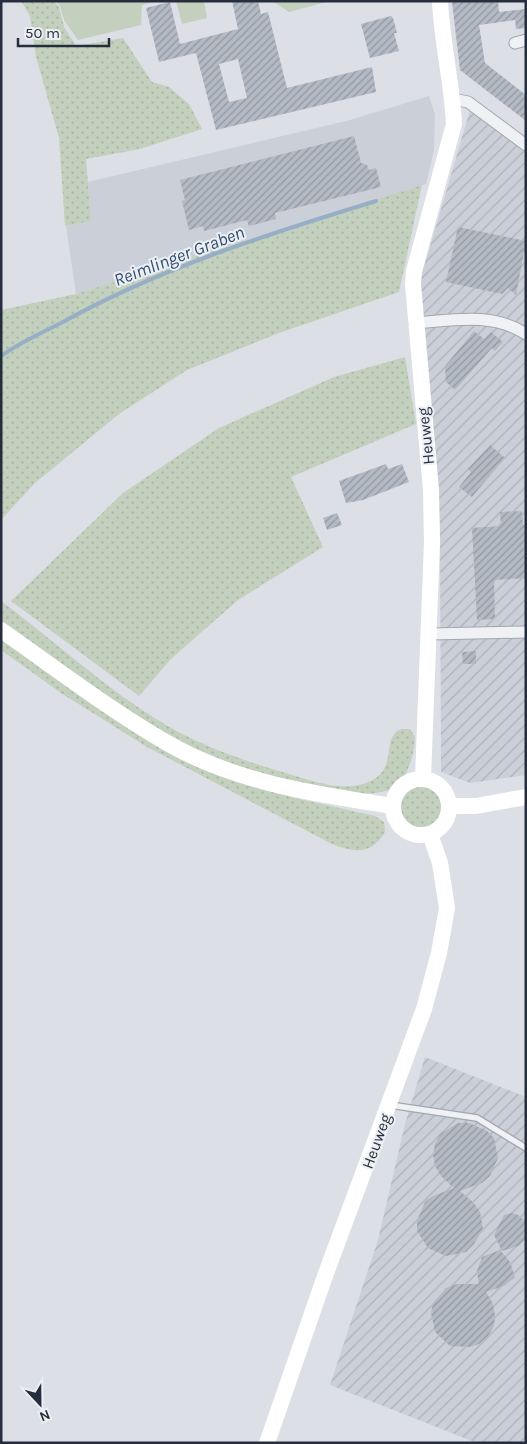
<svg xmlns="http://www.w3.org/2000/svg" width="527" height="1444" font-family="Karla,sans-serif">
	<defs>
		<pattern id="industrial-furrows" width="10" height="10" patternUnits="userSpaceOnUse" patternTransform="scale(1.25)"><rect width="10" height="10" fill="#cacfd8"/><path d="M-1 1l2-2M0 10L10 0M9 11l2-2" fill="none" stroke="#adb2ba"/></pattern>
		<pattern id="grass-dots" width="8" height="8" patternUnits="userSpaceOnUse" patternTransform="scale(1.25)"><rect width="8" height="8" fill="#c2d0bd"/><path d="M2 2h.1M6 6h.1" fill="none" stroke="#a7b3a3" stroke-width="1.8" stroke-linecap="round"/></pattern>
		<pattern id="building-hatch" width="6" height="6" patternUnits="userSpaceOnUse" patternTransform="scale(1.25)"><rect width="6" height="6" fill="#b4bac3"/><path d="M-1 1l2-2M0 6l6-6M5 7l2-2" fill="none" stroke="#9298a0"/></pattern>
	</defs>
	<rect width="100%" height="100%" fill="#dce0e6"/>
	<!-- built -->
	<path fill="#cacfd8" d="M 429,96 L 435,114 L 434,150 L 426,184 L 76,294 L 66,226 L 91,221 L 88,182 L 350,120 Z"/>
	<!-- industrial -->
	<path fill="url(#industrial-furrows)" d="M 470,110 L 526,153 L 526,775 L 470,783 L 441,772 L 440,527 L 419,284 Z
		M 425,1057 L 526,1097 L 526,1443 L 477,1443 L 330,1385 L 378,1240 L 405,1124 Z"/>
	<!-- grass -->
	<path fill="url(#grass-dots)" d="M 21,1 L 54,1 L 59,7 L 64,27 L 76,46 L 123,38 L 152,82 L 169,87 L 189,104 L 202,129 L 140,149 L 86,159 L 91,221 L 65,226 L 59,138 L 36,57 L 30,16 Z
		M 422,185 L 399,292 L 279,333 L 187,370 L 119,414 L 35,483 L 1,520 L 1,310 L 76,294 Z
		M 405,357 L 416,424 L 291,477 L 323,547 L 238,600 L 171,659 L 139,696 L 11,601 L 123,493 L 219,428 L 334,377 Z
		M 1,601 C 56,642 107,690 166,725 C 204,747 247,762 289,774 C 312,781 339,791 363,784 C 402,772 379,738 401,729 L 410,729 L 415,737 C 415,753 407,780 393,788 C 356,808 244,770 206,753 C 189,746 172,736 156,727 C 102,695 52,658 1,622 Z
		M 1,639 L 259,788 L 295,798 L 375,816 L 384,822 L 385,832 C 371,857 349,852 328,842 L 147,747 L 61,693 L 1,650 Z
		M401 807a21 21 0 1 1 42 0a21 21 0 1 1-42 0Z"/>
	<!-- green -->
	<path fill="#c2d0bd" d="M 56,1 L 158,1 L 142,5 L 141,25 L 78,40 L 64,20 L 60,6 Z
		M 176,1 L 204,1 L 207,18 L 182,24 Z
		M 272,1 L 330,1 L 289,12 Z"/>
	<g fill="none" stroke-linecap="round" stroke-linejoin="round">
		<!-- stream -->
		<path stroke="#97aec7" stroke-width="4" d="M 1,356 C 19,343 41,333 61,323 C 160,268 268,234 376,201"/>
	</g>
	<!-- building -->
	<path fill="url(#building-hatch)" fill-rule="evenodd" d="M 232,1 L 258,1 L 261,14 L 268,12 L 287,88 L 372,67 L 376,92 L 216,130 L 196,53 L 159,62 L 146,8 L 170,2 L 180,44 L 238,29 ZM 238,59 L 247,98 L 229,102 L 219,64 Z
		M 461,1 L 498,1 L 499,12 L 526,9 L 526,28 L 516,29 L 515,20 L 479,25 L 485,63 L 526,95 L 526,121 L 460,70 L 452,2 Z
		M 391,16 L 393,18 L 397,33 L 394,33 L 399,51 L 370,58 L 361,24 Z
		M 354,136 L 361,163 L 367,165 L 369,170 L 376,168 L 381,187 L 275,213 L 276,219 L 249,226 L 247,220 L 204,231 L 203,226 L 189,230 L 182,201 L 185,200 L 180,180 Z
		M 458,227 L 526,241 L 516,295 L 508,288 L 502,294 L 446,282 Z
		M 474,331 L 484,339 L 491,332 L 503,342 L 495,351 L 492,348 L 455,390 L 446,382 L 445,366 Z
		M 490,445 L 505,458 L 472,497 L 459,487 L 471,472 L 468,469 Z
		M 386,464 L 388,469 L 402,464 L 409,482 L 363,500 L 346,503 L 339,481 Z
		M 522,511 L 523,525 L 526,525 L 526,578 L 494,580 L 495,619 L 477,620 L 472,528 L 501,526 L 500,512 Z
		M 337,513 L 342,525 L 327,530 L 323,518 Z
		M 476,651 L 476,664 L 463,664 L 462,652 Z
		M 458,1123 L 469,1123 L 487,1131 L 494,1138 L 498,1158 L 490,1176 L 482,1183 L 460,1191 L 474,1203 L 480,1212 L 483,1229 L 474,1244 L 466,1252 L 446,1256 L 428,1248 L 417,1231 L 417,1221 L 425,1202 L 433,1196 L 454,1188 L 441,1176 L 435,1166 L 433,1155 L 435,1144 L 440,1134 Z
		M 512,1213 L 518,1215 L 526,1222 L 526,1239 L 518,1246 L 502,1251 L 494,1235 L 504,1215 Z
		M 500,1250 L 510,1262 L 515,1277 L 504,1286 L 486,1292 L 493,1304 L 495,1315 L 494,1326 L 488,1336 L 479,1344 L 470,1347 L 450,1346 L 435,1332 L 431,1313 L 433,1303 L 446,1288 L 457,1284 L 479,1284 L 477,1271 L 482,1257 Z"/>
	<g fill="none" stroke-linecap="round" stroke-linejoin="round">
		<!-- lane casing -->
		<g stroke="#a2a7b0" stroke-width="8">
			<path id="lane" d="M 390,1105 L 477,1118 L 526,1148"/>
		</g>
		<!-- street casing -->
		<g stroke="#a2a7b0" stroke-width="13">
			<path id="street" d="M 515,43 L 526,40
				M 453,99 L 468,102 L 526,145
				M 415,323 C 454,320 492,312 526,334
				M 430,634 L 526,632"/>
		</g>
		<!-- lane -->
		<use href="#lane" stroke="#eff1f5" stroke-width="5.5"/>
		<!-- street -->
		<use href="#street" stroke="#eff1f5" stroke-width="11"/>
		<!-- secondary -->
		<path stroke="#fff" stroke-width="16" d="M 1,630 C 55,668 110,710 167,743 C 236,783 316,794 393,806
			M 423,778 L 432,542 L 431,490 L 413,284 L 414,271 L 454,124 C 452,83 442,43 440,1
			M393 807a28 28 0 1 1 56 0a28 28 0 1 1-56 0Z
			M 450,806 L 476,806 L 526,797
			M 267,1443 L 325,1276 L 424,1009 L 439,953 L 447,908 L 440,863 L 430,834"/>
	</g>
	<g text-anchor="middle" stroke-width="4" stroke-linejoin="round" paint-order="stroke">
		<!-- street labels -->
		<g font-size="16" fill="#262e3d" stroke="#eceff4">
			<text transform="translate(425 436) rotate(-96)" y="6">Heuweg</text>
			<text transform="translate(376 1141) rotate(-70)" y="6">Heuweg</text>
		</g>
		<!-- water labels -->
		<g font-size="18" font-style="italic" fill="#304d70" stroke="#eceff4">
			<text transform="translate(179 256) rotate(-21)" y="6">Reimlinger Graben</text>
		</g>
	</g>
	<!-- border -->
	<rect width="527" height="1444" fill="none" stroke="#262e3d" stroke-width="5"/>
	<!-- north arrow -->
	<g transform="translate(40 1404) rotate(158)" stroke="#eceff4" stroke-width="4" paint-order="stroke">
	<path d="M0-4L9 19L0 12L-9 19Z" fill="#262e3d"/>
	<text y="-8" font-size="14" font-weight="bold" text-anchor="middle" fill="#262e3d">N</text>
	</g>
	<!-- scale -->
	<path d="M18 38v8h91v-8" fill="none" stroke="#262e3d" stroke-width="2.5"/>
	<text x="25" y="38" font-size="15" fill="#262e3d" stroke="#eceff4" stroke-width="4" paint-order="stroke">50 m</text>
</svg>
